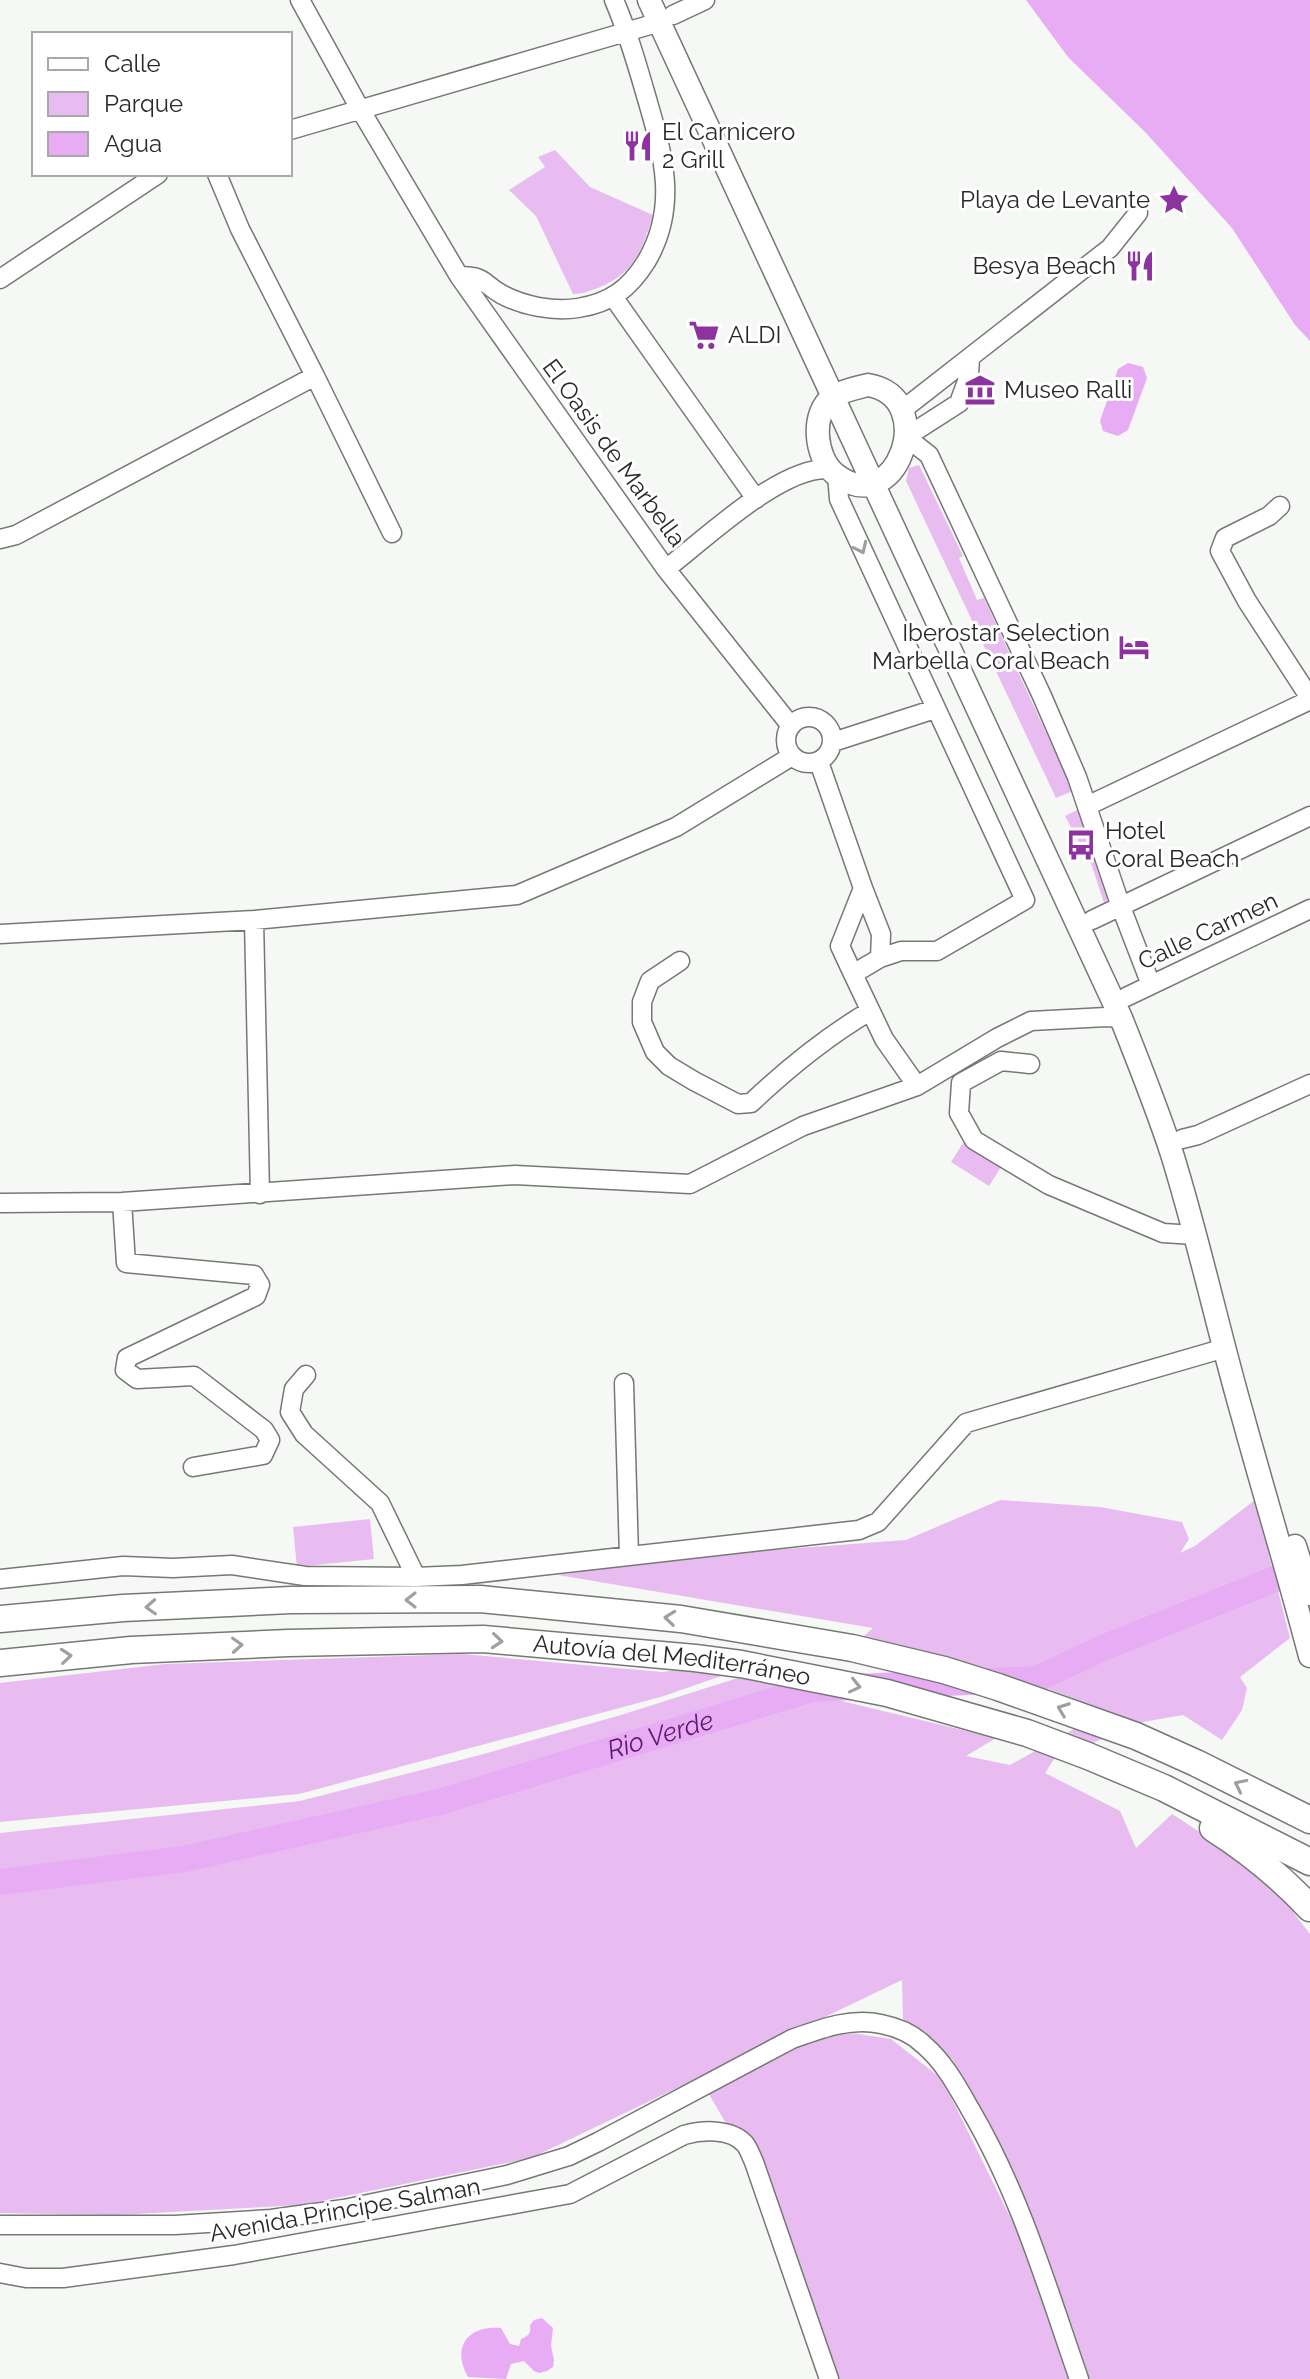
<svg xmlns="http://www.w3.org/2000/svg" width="1310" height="2379" font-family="Raleway,sans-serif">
	<rect width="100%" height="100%" fill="#f5f8f4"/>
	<!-- green -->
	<path fill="#e8bcf0" d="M 555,150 L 590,187 L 653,215 C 642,250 635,273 598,288 C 589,291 583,294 573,294 L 536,216 L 509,190 L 545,167 L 538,157 Z
		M 919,465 L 963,556 L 959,558 L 977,600 L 984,598 L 1073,791 L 1056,798 L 906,481 L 909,468 Z
		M 1079,809 L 1113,895 L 1104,903 L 1092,866 L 1065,816 Z
		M 963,1143 L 1001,1167 L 989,1186 L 951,1162 Z
		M 1000,1500 L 1100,1507 L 1182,1522 L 1189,1539 L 1180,1553 L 1195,1546 L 1255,1500 L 1290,1638 L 1240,1677 L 1247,1688 L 1242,1710 L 1222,1740 L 1183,1715 L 1143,1722 L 1054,1759 L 1045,1773 L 1120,1811 L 1136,1848 L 1172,1814 L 1264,1874 L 1310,1934 L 1310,2379 L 1085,2379 L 1065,2307 L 1022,2191 L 952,2059 L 903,2019 L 902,1980 L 531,2158 L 302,2205 L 115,2215 L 0,2213 L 0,1833 L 300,1801 L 480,1755 L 621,1715 L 741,1677 L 996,1738 L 966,1756 L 1010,1765 L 1106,1711 L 1012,1675 L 864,1636 L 873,1628 L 558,1575 L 690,1556 L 906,1540 Z
		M 370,1519 L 374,1559 L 297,1567 L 293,1527 Z
		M 462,1654 L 662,1672 L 678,1670 L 724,1675 L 664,1696 L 299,1794 L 0,1822 L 0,1683 L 165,1664 Z
		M 852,2033 L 891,2039 L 942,2079 L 1015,2227 L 1070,2379 L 837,2379 L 751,2137 L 727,2125 L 707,2091 L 806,2041 Z"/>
	<!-- water -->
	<path fill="#e8acf4" d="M 1026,0 L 1310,0 L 1310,341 L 1295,325 L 1232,228 L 1146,133 L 1068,57 Z
		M 1128,363 L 1143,367 L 1147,378 L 1128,430 L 1118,436 L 1103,431 L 1100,421 L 1118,369 Z
		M 542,2318 L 553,2328 L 551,2346 L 554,2360 L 553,2367 L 547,2371 L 539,2373 L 534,2371 L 524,2361 L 511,2364 L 506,2379 L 468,2377 C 451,2347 468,2325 501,2328 L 510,2344 L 519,2346 L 521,2339 C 529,2336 531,2333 530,2325 L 534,2320 Z"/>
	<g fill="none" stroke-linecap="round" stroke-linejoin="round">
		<!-- river -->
		<path stroke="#e8acf4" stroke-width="26" id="s1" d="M 0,1882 L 184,1859 L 439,1802 L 812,1689 L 1037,1679 L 1105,1647 L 1310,1565"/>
		<!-- minor casing -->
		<g stroke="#767875" stroke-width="21">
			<path id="minor" d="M 300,0 L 360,109 L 459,276 L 666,569 C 705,539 781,466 829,469
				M 673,15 L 705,0
				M 290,130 L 660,22
				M 459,276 C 485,276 481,282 501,294 C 523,306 554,312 578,308 C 610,303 629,289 646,262 C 680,205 662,151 645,92 C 636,61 627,30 614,0
				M 0,279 L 158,174
				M 614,298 L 756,499
				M 970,357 L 969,376 L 959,403 L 906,437 L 929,455 L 1042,696 L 1077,777 L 1121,907 L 1151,985
				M 315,376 L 392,533
				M 901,411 L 1110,248 L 1138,213
				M 837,475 L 839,499 L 1025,900 L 937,951 L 901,951 L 880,958
				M 1280,506 L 1269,516 L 1225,538 L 1220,551 L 1247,601 L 1310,698
				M 0,539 L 16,535 L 315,376 L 240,229 L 217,174
				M 666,569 L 791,726
				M786 740a23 23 0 1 1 46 0a23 23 0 1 1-46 0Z
				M 833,742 L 935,709
				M 819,762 L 863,888 L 840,946 L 853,974 L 880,958 L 881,934 L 863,888
				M 1087,806 L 1310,700
				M 254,920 L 260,1194
				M 1092,920 L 1310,816
				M 0,934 L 254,920 L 517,895 L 676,827 L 792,756
				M 680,961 L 650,981 L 642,1002 L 642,1022 L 655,1052 L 669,1066 L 694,1081 L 738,1104 L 751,1103 C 788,1068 826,1037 870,1011
				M 853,974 L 884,1039 L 917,1086
				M 1126,997 L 1310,909
				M 1030,1064 L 1001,1061 L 961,1083 L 959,1113 L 974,1140 L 1049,1185 L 1163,1233 L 1195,1235
				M 1182,1139 L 1198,1135 L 1310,1084
				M 122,1202 L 126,1263 L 254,1275 L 260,1285 L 256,1296 L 127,1358 L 125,1370 L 137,1379 L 194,1376 L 264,1430 L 270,1440 L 263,1455 L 193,1467
				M 0,1203 L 122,1202 L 515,1175 L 690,1184 L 803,1126 L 917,1086 L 997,1038 L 1031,1021 L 1106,1017 L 1121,1018
				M 306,1375 L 294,1389 L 290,1412 L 304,1434 L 380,1503 L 416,1577
				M 624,1383 L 629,1556
				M 0,1579 L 123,1566 L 173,1568 L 232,1565 L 305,1576 L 416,1577 L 462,1575 L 859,1530 L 878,1522 L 966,1423 L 1225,1348
				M 0,2225 L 175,2225 L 271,2219 L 344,2209 L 507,2175 L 569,2156 L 598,2142 L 792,2039 C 820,2029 851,2017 881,2024 C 896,2027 913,2034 924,2045 C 944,2062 957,2086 970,2109 C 1020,2194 1047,2287 1079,2379
				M 0,2273 L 26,2278 L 63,2278 L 234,2255 L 570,2194 L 684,2135 C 702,2130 731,2128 745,2144 C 749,2149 751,2156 754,2162 L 829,2379"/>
		</g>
		<!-- major casing -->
		<g stroke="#767875" stroke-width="25">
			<path id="major" d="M 649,0 L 1121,1018 C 1139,1063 1157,1108 1172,1154 C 1199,1241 1218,1330 1243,1417 C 1265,1497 1289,1576 1310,1656
				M 868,385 C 941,397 896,523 835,474 C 815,458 810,412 833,397 C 843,390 857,388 868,385 Z
				M 1295,1546 L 1310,1594"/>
		</g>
		<!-- highway casing -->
		<g stroke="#767875" stroke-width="29">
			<g id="highway">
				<path d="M 0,1619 L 123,1608 L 291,1600 L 480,1599 L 681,1619 L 852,1648 L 944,1670 L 998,1687 L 1136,1736 L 1196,1763 L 1310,1820"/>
				<path id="s2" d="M 0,1663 L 131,1650 L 288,1643 L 483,1639 L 695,1658 L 741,1664 L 887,1693 L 1027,1733 L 1088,1756 L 1164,1788 L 1310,1862"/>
				<path d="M 1213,1828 C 1249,1851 1281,1877 1310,1908"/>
			</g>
		</g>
		<!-- minor -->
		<use href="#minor" stroke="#fff" stroke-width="18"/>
		<!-- major -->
		<use href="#major" stroke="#fff" stroke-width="22"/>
		<!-- highway -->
		<use href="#highway" stroke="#fff" stroke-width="26"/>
	</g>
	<!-- one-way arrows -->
	<defs><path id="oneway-chevron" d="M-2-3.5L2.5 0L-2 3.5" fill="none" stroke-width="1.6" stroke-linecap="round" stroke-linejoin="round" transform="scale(2)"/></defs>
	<g stroke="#9e9f9e">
		<use href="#oneway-chevron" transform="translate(861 548) rotate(65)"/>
		<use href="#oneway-chevron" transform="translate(411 1600) rotate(180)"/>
		<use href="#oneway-chevron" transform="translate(151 1607) rotate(177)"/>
		<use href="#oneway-chevron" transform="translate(670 1618) rotate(-174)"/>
		<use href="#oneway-chevron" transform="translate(497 1641) rotate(5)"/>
		<use href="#oneway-chevron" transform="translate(237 1645) rotate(-3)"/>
		<use href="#oneway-chevron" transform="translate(66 1656) rotate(-5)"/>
		<use href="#oneway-chevron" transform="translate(855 1686) rotate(13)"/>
		<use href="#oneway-chevron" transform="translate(1063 1709) rotate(-159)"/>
		<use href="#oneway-chevron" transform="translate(1240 1785) rotate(-154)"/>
	</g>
	<!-- icons -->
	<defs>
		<g id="restaurant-bare" transform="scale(2.4)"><path d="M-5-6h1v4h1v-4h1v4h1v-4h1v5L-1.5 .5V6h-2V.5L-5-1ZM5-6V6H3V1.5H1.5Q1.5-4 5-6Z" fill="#8d339f" stroke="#fff" stroke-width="2.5" paint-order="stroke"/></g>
		<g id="sight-bare" transform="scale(2.4)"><path d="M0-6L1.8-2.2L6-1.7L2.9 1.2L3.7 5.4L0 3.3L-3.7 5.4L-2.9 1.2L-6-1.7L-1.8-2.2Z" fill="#8d339f" stroke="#fff" stroke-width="2.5" paint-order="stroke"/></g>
		<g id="supermarket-bare" transform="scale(2.4)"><path d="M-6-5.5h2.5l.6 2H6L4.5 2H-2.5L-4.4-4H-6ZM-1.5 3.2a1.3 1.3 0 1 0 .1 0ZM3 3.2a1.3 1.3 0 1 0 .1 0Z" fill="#8d339f" stroke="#fff" stroke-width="2.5" paint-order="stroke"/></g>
		<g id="museum-bare" transform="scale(2.4)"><path d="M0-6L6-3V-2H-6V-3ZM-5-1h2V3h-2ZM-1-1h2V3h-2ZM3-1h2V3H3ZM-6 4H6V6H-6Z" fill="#8d339f" stroke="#fff" stroke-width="2.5" paint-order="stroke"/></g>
		<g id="hotel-bare" transform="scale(2.4)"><path d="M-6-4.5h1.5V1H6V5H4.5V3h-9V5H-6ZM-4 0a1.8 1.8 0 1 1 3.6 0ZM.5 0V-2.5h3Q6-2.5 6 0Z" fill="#8d339f" stroke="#fff" stroke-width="2.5" paint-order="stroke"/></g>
		<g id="bus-bare" transform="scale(2.4)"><path d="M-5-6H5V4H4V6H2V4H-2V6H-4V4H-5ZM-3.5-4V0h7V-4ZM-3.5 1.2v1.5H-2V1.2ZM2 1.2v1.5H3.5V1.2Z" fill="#8d339f" stroke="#fff" stroke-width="2.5" paint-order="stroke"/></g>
	</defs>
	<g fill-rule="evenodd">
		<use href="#restaurant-bare" x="638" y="146"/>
		<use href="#sight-bare" x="1174" y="200"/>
		<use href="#restaurant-bare" x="1140" y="266"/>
		<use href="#supermarket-bare" x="704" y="335"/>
		<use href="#museum-bare" x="980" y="390"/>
		<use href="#hotel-bare" x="1134" y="647"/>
		<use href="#bus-bare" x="1081" y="845"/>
	</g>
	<g text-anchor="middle" stroke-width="6" stroke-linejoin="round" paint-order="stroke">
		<!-- poi labels -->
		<g font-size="24" fill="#282928" stroke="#fff" text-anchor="start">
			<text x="662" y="140">El Carnicero<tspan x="662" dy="28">2 Grill</tspan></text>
			<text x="1150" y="208" text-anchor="end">Playa de Levante</text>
			<text x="1116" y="274" text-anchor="end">Besya Beach</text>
			<text x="728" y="343">ALDI</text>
			<text x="1004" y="398">Museo Ralli</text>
			<text x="1110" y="641" text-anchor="end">Iberostar Selection<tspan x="1110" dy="28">Marbella Coral Beach</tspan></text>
			<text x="1105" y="839">Hotel<tspan x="1105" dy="28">Coral Beach</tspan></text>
		</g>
		<!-- street labels -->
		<g font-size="24" fill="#282928" stroke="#fff">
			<text transform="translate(614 453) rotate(54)" y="8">El Oasis de Marbella</text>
			<text transform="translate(1208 931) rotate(-25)" y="8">Calle Carmen</text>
			<text dy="8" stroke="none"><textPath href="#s2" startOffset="674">Autovía del Mediterráneo</textPath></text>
			<text transform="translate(345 2210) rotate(-10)" y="8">Avenida Principe Salman</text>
		</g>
		<!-- water labels -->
		<g font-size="26" font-style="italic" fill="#60196e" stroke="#fff">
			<text dy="9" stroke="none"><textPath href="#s1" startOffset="678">Rio Verde</textPath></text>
		</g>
	</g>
	<!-- legend -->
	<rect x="32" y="32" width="260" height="144" fill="#ffffff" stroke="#a9a9a9" stroke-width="2"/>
	<rect x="48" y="58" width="40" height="12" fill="#ffffff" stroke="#a9a9a9" stroke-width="2"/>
	<text x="104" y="72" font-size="24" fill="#282928">Calle</text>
	<rect x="48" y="92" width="40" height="24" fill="#e8bcf0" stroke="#a9a9a9" stroke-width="2"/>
	<text x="104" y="112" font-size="24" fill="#282928">Parque</text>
	<rect x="48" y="132" width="40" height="24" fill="#e8acf4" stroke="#a9a9a9" stroke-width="2"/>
	<text x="104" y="152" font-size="24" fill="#282928">Agua</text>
</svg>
